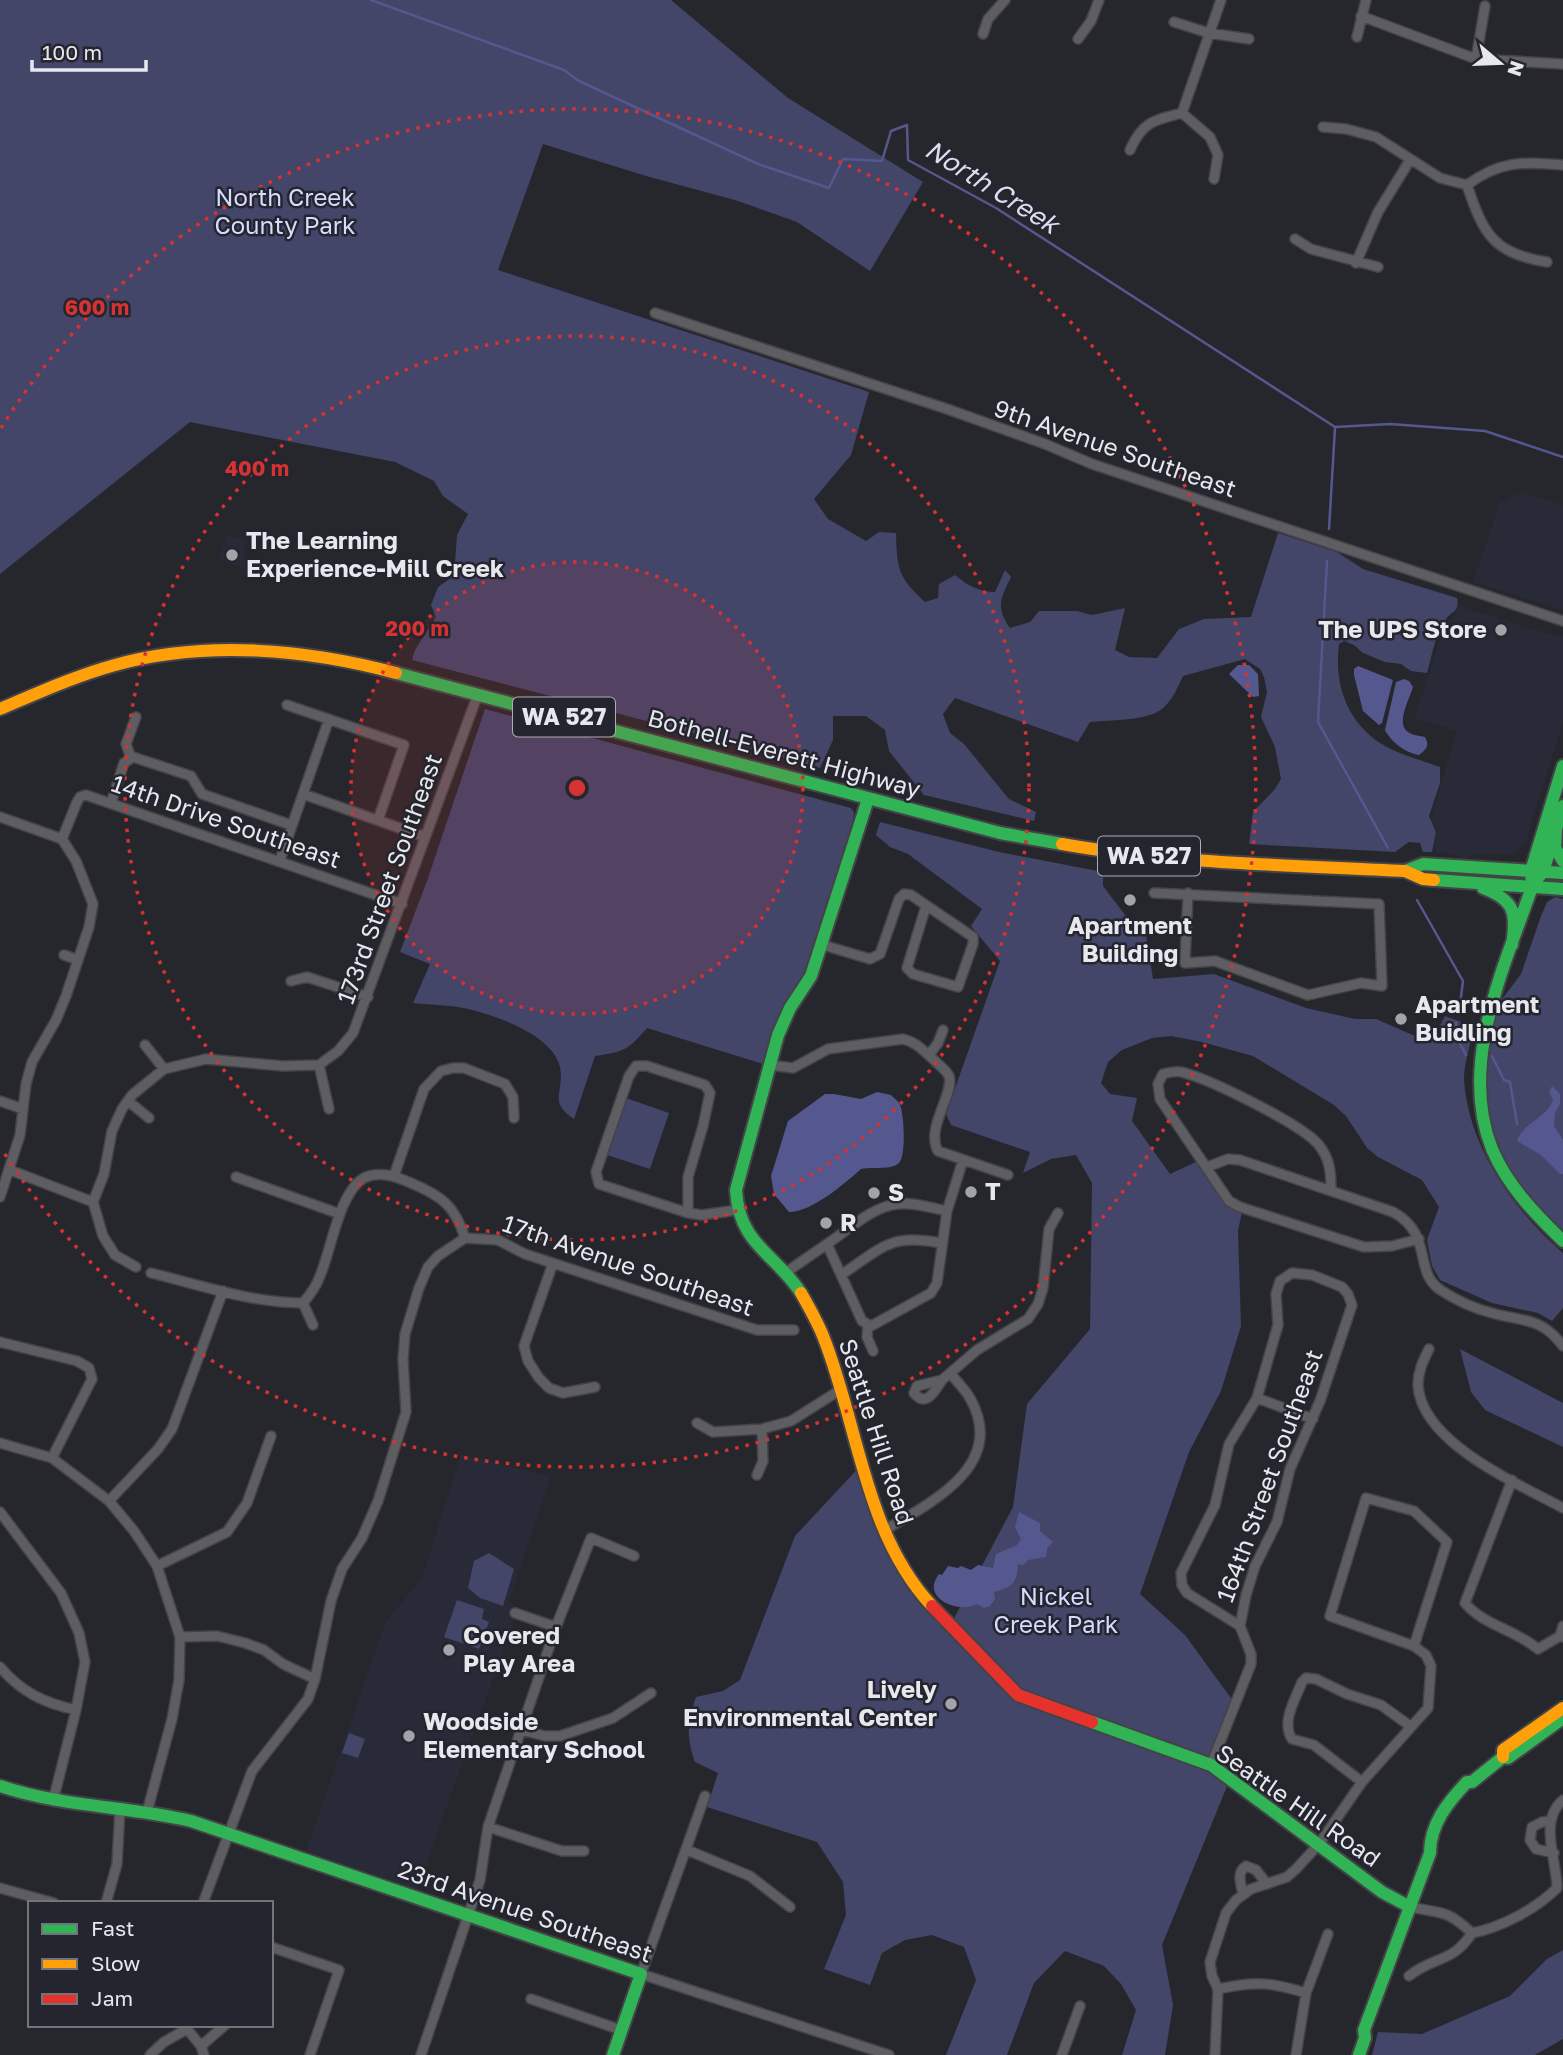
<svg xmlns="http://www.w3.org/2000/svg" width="1563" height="2055" font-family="'Golos Text',sans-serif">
	<rect width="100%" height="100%" fill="#26272c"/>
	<!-- built -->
	<path fill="#282a37" d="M 1522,492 L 1563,505 L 1563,610 L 1473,582 L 1500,503 Z
		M 227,534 L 247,541 L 243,552 L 246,560 L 264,576 L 219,559 Z
		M 1459,606 L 1498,618 L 1498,620 L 1506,620 L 1517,625 L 1563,637 L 1563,722 L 1525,845 L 1511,855 L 1470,854 L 1468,859 L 1458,858 L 1457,854 L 1436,852 L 1434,846 L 1437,830 L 1431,817 L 1457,731 L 1415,718 L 1445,623 L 1456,613 Z
		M 461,1454 L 550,1477 L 509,1603 L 519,1607 L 417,1889 L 306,1851 L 386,1621 L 422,1579 Z"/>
	<!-- green -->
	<path fill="#434569" d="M 0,0 L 671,0 L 788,98 L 923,182 L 870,271 L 797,222 L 735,200 L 646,176 L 543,144 L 498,270 L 869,392 L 851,455 L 814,499 L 828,519 L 866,541 L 879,532 L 896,533 C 897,569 898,577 925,602 L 938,598 L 939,584 L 955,575 C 967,585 979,592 995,592 L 1005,570 L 1011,577 C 1001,598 995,607 1010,628 L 1030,622 L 1039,611 L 1077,611 L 1092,615 L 1125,608 L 1115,650 L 1129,657 L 1157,658 L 1179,629 L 1204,619 L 1251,617 L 1278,533 L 1337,552 L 1363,569 L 1457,598 C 1460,612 1452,611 1445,620 C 1436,631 1431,660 1427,673 L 1411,671 L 1401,664 L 1385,662 L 1363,653 L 1354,645 L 1344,641 L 1339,644 C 1334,683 1346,720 1380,743 C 1397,754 1421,760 1440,767 L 1440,783 L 1429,816 L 1436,832 L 1432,852 L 1423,852 L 1420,843 L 1409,842 L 1395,852 L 1249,844 L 1253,812 L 1275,789 L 1281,779 L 1275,747 L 1261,717 L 1267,692 L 1264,677 L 1260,669 L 1245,659 L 1183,676 C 1178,687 1172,701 1162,709 C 1147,721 1109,720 1090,722 L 1078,742 L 955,698 L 943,714 L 950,733 L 964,744 L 1009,799 L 1036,812 L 1034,821 L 924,795 L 889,751 L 885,730 L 866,716 L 833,716 L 833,740 L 820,768 L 731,743 L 412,660 L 415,650 L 436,617 L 431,605 L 438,587 L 454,576 L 457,535 L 468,514 L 443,496 L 434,481 L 395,462 L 190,422 L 0,574 Z
		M 485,709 L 851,808 L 854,812 L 852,828 L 824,912 L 816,948 L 808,968 L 778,1017 L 763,1064 L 647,1028 C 628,1050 624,1052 595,1056 L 574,1119 C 547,1101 565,1092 560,1067 C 553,1036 500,1017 472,1010 C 454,1005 432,1005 413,1003 L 430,964 L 400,952 L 427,881 Z
		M 880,822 L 999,852 L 1103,872 L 1103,886 L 1138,932 L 1146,935 L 1153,979 L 1214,974 L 1306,1008 L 1355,1019 L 1376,1019 L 1431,1043 L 1445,1016 L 1472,1026 C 1472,1044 1464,1060 1464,1079 C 1468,1146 1513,1210 1563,1253 L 1563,1308 L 1552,1321 L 1538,1313 L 1492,1303 L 1440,1280 L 1432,1266 L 1427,1240 L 1439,1207 L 1422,1180 L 1378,1157 L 1367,1148 L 1346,1116 L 1334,1105 L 1253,1056 L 1202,1042 L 1171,1036 L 1152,1038 L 1122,1050 L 1108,1062 L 1101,1083 L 1110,1094 L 1137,1098 L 1132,1121 L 1170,1174 L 1198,1161 L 1222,1199 L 1242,1212 L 1238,1231 L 1241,1326 L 1221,1391 L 1189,1452 L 1140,1594 L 1185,1635 L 1236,1705 L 1211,1765 L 1230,1779 L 1162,1945 L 1173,2005 L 1165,2055 L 1122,2055 L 1136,2010 L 1121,1984 L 1104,1966 L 1065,1951 L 1034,1983 L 1007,2055 L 946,2055 L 976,1980 L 964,1947 L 932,1935 L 905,1940 L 882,1953 L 870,1985 L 824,1969 L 846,1915 L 843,1882 L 817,1842 L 707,1807 L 718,1773 L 695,1762 C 686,1737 687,1722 696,1697 L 723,1691 L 740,1680 L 795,1536 L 863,1463 L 883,1531 L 915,1588 L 950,1626 L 1013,1507 L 1027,1404 L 1090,1329 L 1092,1183 L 1076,1155 L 1051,1159 L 1023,1173 L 1030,1152 L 951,1125 L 946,1114 L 1000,961 L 971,926 L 982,909 L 908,854 L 890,847 L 876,835 Z
		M 1555,897 L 1563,899 L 1563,1241 L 1506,1176 L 1481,1114 L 1487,1019 L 1521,974 L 1541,916 L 1547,902 Z
		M 626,1098 L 669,1113 L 650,1169 L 607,1155 Z
		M 1460,1349 L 1563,1403 L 1563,1447 L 1485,1410 L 1471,1392 Z
		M 489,1553 L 514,1569 L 503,1606 L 480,1598 L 468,1588 L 474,1561 Z
		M 457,1600 L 484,1609 L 482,1619 L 489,1622 L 479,1649 L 444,1637 Z
		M 349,1733 L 365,1739 L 358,1758 L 342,1753 Z
		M 1563,1950 L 1563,2039 L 1535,2055 L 1372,2055 L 1378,2032 L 1422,2034 L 1510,1996 L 1547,1959 Z"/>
	<!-- water -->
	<path fill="#54588e" d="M 1238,665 L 1249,665 L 1258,674 L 1259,696 L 1253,697 L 1229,674 Z
		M 1358,666 L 1393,680 L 1382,723 L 1379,725 L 1363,711 L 1354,675 L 1354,669 Z
		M 1404,679 L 1409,681 L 1413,687 C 1410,698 1395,724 1408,732 C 1412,735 1420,736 1425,737 C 1430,746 1426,749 1419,755 C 1406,753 1391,742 1385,730 L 1396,682 Z
		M 1552,1086 L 1560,1094 L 1560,1104 L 1555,1113 L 1554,1126 L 1563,1140 L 1563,1174 L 1560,1174 L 1541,1155 L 1517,1141 C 1523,1122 1548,1118 1553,1099 L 1549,1092 Z
		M 877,1092 L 891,1095 C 895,1099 900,1102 901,1108 C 904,1119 906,1155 899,1163 C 890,1171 872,1166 861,1169 C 844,1184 812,1212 789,1212 L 774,1194 L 771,1176 L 788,1121 L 825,1094 L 834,1094 L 861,1099 Z
		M 1019,1512 L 1040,1523 L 1040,1531 L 1053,1542 L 1047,1548 L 1046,1557 L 1028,1560 L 1023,1565 L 1018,1564 C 1017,1583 1013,1587 994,1592 L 995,1599 L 990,1606 L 984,1608 L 977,1604 C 958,1614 920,1598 939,1574 L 942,1575 L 948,1566 L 958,1568 L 961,1566 L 971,1570 L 978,1565 L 993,1568 L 996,1554 L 1017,1545 L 1021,1539 L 1015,1527 Z"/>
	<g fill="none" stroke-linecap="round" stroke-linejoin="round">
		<!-- stream -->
		<path stroke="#54588e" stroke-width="2.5" d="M 371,0 L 564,70 L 579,81 L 758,164 L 829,188 L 843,159 L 882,161 L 891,131 L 907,125 L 908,160 L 996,208 L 1335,427 L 1390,424 L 1485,431 L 1563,457
			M 1329,529 L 1335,428
			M 1327,561 L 1318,722 L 1388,848
			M 1417,900 L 1463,981 L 1460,1005
			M 1456,1023 L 1460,1044 L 1466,1055
			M 1492,1056 L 1504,1080 L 1510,1082 L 1517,1124"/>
		<!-- street casing -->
		<g stroke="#434348" stroke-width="12">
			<path id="street" d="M 1361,16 L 1476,59 L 1563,64
				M 1174,22 L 1209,33 L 1249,39
				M 983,34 L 988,19 L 1005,0
				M 1357,37 L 1366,0
				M 1078,39 L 1091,21 L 1099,0
				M 1476,59 L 1485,6
				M 1182,113 L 1221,0
				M 1323,127 L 1346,129 L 1376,137 L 1440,178 L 1467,185 C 1501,160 1522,162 1563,165
				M 1130,150 C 1142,122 1154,120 1182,113 L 1210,137 L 1218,155 L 1214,179
				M 1467,185 C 1483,233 1493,254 1547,262
				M 1295,239 L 1311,249 L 1378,267
				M 1356,263 L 1378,212 L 1410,160
				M 655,313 L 947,409 L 1045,444 L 1092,464 L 1563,621
				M 287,705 L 404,745 L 378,820
				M 131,758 L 126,744 L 136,717
				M 303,794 L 425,837
				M 111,803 L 124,763 L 133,757 L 191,776 L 202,794 L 291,825
				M 0,817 L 62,839
				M 62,839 L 77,802 L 80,797 L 86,795 L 402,904
				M 280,860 L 329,719
				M 1154,893 L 1379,904 L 1382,986 L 1361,983 L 1308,995 L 1215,961 L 1185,963 L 1188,893
				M 823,945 L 870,959 L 880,954 L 899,899 L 904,894 L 911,895 L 973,937 L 973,944 L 958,987 L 913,974 L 907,968 L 926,906
				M 64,955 L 78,960
				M 291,981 L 307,977 L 368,997
				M 145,1045 L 164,1069
				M 929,1055 L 938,1043 L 943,1030
				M 319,1065 L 338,1051 L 353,1033 L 478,694
				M 319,1065 L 329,1109
				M 770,1065 L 793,1068 L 828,1049 L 903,1039 C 916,1042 924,1051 934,1060 C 939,1065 947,1071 949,1076 C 955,1093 925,1128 938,1151 L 1008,1175
				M 0,1101 L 23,1109
				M 128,1101 L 149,1118
				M 1207,1167 L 1228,1159 L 1240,1160 L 1393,1212 C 1435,1235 1412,1273 1442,1291 C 1456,1300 1476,1309 1492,1313 C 1523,1322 1540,1316 1563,1346
				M 10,1170 L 93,1202
				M 394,1176 L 424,1089 L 441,1071 L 453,1068 L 464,1068 L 505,1084 L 513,1097 L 514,1118
				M 236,1177 L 340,1214
				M 1331,1190 C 1331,1173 1330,1158 1318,1144 C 1299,1123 1213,1081 1185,1073 C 1178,1070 1170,1072 1163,1074 L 1158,1084 L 1160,1099 L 1229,1201 L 1240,1207 L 1364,1247 L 1392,1246 L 1419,1239
				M 0,1197 L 20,1135 L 26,1084 L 32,1062 L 56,1020 L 66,996 L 89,927 L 93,904 L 76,861 L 62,839
				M 93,1202 L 104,1174 L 112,1131 L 122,1109 L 132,1095 L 164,1069 L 206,1059 L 283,1066 L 319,1065
				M 93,1202 L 103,1236 L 115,1255 L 136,1267
				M 688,1213 L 688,1177 L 703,1126 L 710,1093 L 705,1085 L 699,1083 L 647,1066 L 636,1066 L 629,1076 L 596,1172 L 599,1184 L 688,1213 L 702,1215 L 737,1210
				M 827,1244 C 848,1230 873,1206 898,1204 C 914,1202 931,1208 947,1211
				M 553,1263 L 524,1346 L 528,1361 L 539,1378 L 549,1388 L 563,1393 L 595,1387
				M 151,1273 C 200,1285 252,1303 303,1303
				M 785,1273 L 827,1244 L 862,1321 L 871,1326 L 931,1293 L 937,1283 L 947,1211 L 963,1160
				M 841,1275 C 882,1248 889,1233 941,1243
				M 313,1325 L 303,1303 C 310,1295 316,1287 320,1276 C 331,1251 339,1192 364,1178 C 379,1170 397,1177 411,1183 C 442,1196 455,1206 465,1238 L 498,1240 L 525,1254 L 757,1330 L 794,1330
				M 868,1325 L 867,1337 L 873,1351
				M 0,1342 L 77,1361 L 89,1368 L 92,1379 L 52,1458
				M 1429,1349 C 1423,1361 1418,1371 1418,1385 C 1421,1443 1519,1484 1563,1508
				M 942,1380 C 935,1391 926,1408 914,1393 L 917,1386 L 942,1380 L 977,1350 L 1028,1319 L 1038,1304 L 1043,1288 L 1049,1229 L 1058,1213
				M 1257,1398 L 1313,1419
				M 697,1423 L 713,1432 L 762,1429 L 791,1421 L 840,1390
				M 0,1443 L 52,1458 L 109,1501 L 134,1531 L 157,1566 L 180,1637 L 179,1680 L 172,1719 L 147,1812
				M 757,1475 L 763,1461 L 762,1429
				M 1512,1480 L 1465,1603 C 1483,1625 1516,1630 1538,1649 L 1560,1636 L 1563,1637
				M 109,1501 L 158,1449 L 172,1429 L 223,1291
				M 0,1512 L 61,1593 L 79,1633 L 85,1662 L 76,1710 L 53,1801
				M 883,1531 C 929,1504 1007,1466 971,1400 C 966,1390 957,1382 951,1374
				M 157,1566 L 227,1532 L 247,1503 L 271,1436
				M 515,1613 L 556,1627
				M 1560,1636 L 1563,1626
				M 180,1637 L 217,1636 L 245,1643 L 264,1650 L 283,1664 L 315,1679
				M 0,1667 C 21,1692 44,1703 76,1710
				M 521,1730 L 545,1736 L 560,1736 L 613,1718 L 651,1693
				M 1211,1765 L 1251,1664 L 1251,1654 L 1240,1626 L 1246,1595 L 1255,1566 L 1277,1522 L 1290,1469 L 1320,1401 L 1352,1305 L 1348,1294 L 1342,1287 L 1312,1275 L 1292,1273 L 1280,1281 L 1276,1294 L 1278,1325 L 1257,1398 L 1229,1444 L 1215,1505 L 1181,1573 L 1182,1585 L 1187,1593 L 1240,1626
				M 1362,1782 L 1314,1745 L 1292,1739 C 1281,1722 1295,1700 1302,1682 L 1306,1678 L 1316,1679 L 1347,1694 L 1381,1705 L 1410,1726
				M 705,1796 L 641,1974 L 889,2055
				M 1549,1821 L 1542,1822 L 1532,1827 L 1530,1840 L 1536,1849 L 1554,1853
				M 488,1827 L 562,1851 L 584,1851
				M 687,1850 L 750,1876 L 790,1907
				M 0,1888 L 54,1903
				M 1243,1894 C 1241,1884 1236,1873 1246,1866 L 1256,1870 L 1267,1884
				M 106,1903 L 117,1864 L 120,1809
				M 203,1903 L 252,1771 L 308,1699 L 315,1679 L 331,1601 L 342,1569 L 362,1538 L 378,1501 L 406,1412 L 403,1359 L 405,1334 L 419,1288 L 428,1267 L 438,1256 L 465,1238
				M 1410,1907 C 1443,1914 1446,1909 1472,1933
				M 1472,1933 C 1500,1928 1536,1909 1557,1888 C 1557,1860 1538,1821 1563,1800
				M 271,1947 L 339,1970 L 310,2055
				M 1409,1976 C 1433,1956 1452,1964 1472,1933
				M 1218,1989 C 1256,1981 1270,1982 1306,1993
				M 531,1999 L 621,2030
				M 187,2029 L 201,2046 L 204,2055
				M 201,2046 L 224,2026
				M 150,2055 L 164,2042 L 187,2029 L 185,2025
				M 421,2055 L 480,1880 L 488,1827 L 556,1627 L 591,1538 L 634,1556
				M 1062,2055 L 1080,2006
				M 1215,2055 L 1218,1989 L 1212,1976 L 1210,1962 L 1226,1913 L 1236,1900 L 1251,1889 L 1287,1877 L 1296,1869 L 1319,1844 L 1362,1782 L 1428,1708 L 1431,1666 L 1426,1655 L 1414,1646 L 1447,1542 L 1414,1511 L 1366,1498 L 1330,1616 L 1414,1646
				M 1296,2055 L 1306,1993 L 1328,1934"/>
		</g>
		<!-- fast casing -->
		<g stroke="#434348" stroke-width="16">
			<path id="fast" d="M 396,673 L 1000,833 L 1062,844
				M 1563,766 L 1531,871 L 1532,887 C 1504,968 1458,1064 1492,1149 C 1507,1185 1535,1214 1563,1241
				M 1556,830 L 1555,848 L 1563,861
				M 1405,871 L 1423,864 L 1563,873
				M 1538,878 L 1543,872 L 1563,806
				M 1434,880 L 1563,889
				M 1483,888 C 1515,900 1517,913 1512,945
				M 801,1293 C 775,1253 739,1245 736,1190 L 778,1035 L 790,1008 L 811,976 L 868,799
				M 1092,1722 L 1211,1765 L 1382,1892 L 1410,1907
				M 0,1786 C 62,1807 128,1806 191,1821 L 641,1974 L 613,2055
				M 1359,2055 L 1365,2038 L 1364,2030 L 1430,1853 C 1430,1824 1448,1802 1467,1782 L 1472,1782 L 1503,1757 L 1508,1758 L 1563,1718"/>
		</g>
		<!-- slow casing -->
		<g stroke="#434348" stroke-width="16">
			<path id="slow" d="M 0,709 C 38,693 75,676 115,665 C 206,640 306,649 396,673
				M 1062,844 C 1175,864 1291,865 1405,871 L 1423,879 L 1434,880
				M 801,1293 C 809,1307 817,1321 823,1336 C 859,1426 864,1533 932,1606
				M 1503,1757 L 1503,1750 L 1563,1708"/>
		</g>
		<!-- jam casing -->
		<g stroke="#434348" stroke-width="16">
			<path id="jam" d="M 932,1606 L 1018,1695 L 1092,1722"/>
		</g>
		<!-- street -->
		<use href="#street" stroke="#5d5d62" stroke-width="9"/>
		<!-- fast -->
		<use href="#fast" stroke="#30b455" stroke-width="12"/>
		<!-- slow -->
		<use href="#slow" stroke="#ff9f0a" stroke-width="12"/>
		<!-- jam -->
		<use href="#jam" stroke="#e5322d" stroke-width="12"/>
	</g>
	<!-- distance rings -->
	<circle cx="577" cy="788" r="226" fill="#d73232" fill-opacity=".12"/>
	<g fill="none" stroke="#d73232" stroke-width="3.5" stroke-dasharray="3.5 7">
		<circle cx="577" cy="788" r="226"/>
		<circle cx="577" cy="788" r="452"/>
		<path d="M1 428A679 679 0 1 1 1 1148"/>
	</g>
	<!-- markers -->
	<g fill="#a3a4aa" stroke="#24252e" stroke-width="2.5">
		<circle cx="232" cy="555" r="7"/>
		<circle cx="1501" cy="630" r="7"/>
		<circle cx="1130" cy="900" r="7"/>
		<circle cx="1401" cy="1019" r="7"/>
		<circle cx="971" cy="1192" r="7"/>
		<circle cx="874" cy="1193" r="7"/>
		<circle cx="826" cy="1223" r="7"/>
		<circle cx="449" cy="1650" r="7"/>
		<circle cx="951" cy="1704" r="7"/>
		<circle cx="409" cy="1736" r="7"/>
	</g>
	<g text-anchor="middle" stroke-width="5" stroke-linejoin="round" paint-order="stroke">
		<!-- shield labels -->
		<g fill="#24252e" stroke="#acaeb4" stroke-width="2">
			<rect x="513" y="697.5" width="102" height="39" rx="5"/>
			<rect x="1098" y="836.5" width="102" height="39" rx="5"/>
		</g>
		<g font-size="23" font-weight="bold" fill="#e7e8ee">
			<text x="564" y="725">WA 527</text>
			<text x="1149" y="864">WA 527</text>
		</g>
		<!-- park labels -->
		<g font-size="24" fill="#d5dafe" stroke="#24252e">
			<text x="285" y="206">North Creek<tspan x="285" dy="28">County Park</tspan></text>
			<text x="1056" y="1605">Nickel<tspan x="1056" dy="28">Creek Park</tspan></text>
		</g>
		<!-- street labels -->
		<g font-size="24" fill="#e7e8ee" stroke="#24252e">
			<text transform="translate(1115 449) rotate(19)" y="8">9th Avenue Southeast</text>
			<text transform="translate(784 754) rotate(15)" y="8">Bothell-Everett Highway</text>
			<text transform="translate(226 822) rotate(19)" y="8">14th Drive Southeast</text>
			<text transform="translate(390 879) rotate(-70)" y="8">173rd Street Southeast</text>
			<text transform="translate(628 1266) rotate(19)" y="8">17th Avenue Southeast</text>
			<text transform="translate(876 1432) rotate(72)" y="8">Seattle Hill Road</text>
			<text transform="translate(1270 1476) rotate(-70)" y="8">164th Street Southeast</text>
			<text transform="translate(1298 1806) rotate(35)" y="8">Seattle Hill Road</text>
			<text transform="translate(525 1912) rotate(19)" y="8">23rd Avenue Southeast</text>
		</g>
		<!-- poi labels -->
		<g font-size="24" font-weight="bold" fill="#e7e8ee" stroke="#24252e" text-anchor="start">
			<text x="246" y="549">The Learning<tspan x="246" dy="28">Experience-Mill Creek</tspan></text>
			<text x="1487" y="638" text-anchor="end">The UPS Store</text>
			<text x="1130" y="934" text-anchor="middle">Apartment<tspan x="1130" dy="28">Building</tspan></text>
			<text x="1415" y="1013">Apartment<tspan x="1415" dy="28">Buidling</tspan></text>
			<text x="985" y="1200">T</text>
			<text x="888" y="1201">S</text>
			<text x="840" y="1231">R</text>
			<text x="463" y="1644">Covered<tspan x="463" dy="28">Play Area</tspan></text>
			<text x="937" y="1698" text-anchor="end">Lively<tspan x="937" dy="28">Environmental Center</tspan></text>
			<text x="423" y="1730">Woodside<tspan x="423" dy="28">Elementary School</tspan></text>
		</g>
		<!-- water labels -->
		<g font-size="26" font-style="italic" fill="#dcdef0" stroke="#24252e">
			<text transform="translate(992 187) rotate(32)" y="9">North Creek</text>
		</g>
	</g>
	<circle cx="577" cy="788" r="10" fill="#d73232" stroke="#24252e" stroke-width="3.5"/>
	<g font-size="21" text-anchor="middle" font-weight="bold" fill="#d73232" stroke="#24252e" stroke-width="5" stroke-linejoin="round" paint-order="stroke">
		<text x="97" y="315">600 m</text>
		<text x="257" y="476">400 m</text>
		<text x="417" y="636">200 m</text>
	</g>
	<!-- legend -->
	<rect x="28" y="1901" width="245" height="126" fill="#24252e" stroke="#72737b" stroke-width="2"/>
	<rect x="42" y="1924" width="35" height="10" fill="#30b455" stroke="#72737b" stroke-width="2"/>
	<text x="91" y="1936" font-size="21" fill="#e7e8ee">Fast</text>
	<rect x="42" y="1959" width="35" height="10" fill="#ff9f0a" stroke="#72737b" stroke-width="2"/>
	<text x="91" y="1971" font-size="21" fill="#e7e8ee">Slow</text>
	<rect x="42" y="1994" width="35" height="10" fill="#e5322d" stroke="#72737b" stroke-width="2"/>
	<text x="91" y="2006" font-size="21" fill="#e7e8ee">Jam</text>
	<!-- north arrow -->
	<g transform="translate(1500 63) rotate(109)" stroke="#24252e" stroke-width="5" paint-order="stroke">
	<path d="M0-5L12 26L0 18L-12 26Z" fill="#e7e8ee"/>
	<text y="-10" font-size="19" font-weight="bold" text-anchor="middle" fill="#e7e8ee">N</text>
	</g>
	<!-- scale -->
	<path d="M32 60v10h114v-10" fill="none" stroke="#e7e8ee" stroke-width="3.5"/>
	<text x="42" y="60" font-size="21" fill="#e7e8ee" stroke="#24252e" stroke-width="5" paint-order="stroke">100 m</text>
</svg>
